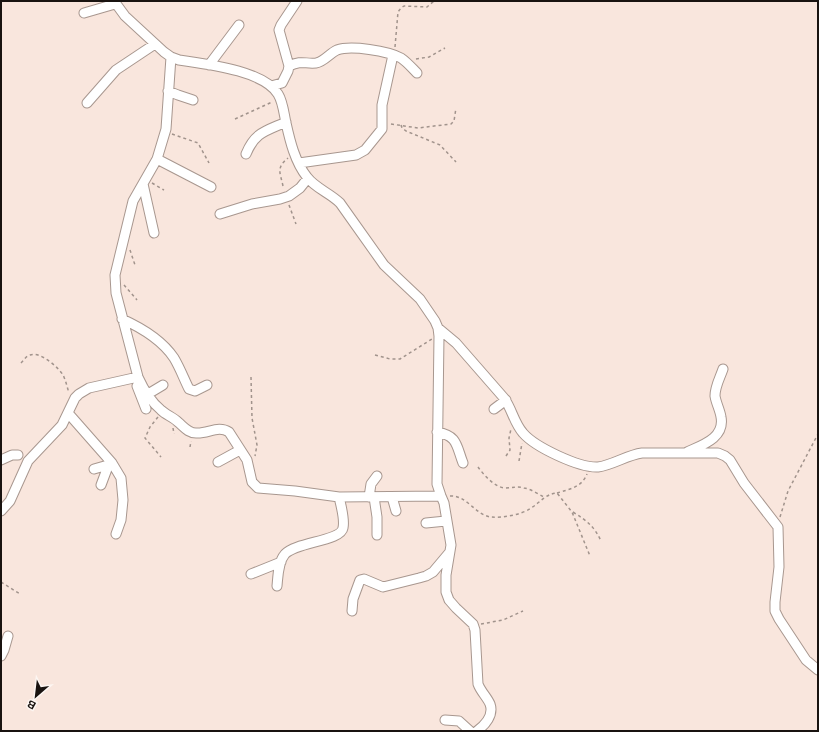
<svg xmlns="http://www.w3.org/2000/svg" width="819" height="732" font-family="Arial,sans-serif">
	<rect width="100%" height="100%" fill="#f9e6dd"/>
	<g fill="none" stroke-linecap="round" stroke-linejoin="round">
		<!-- minor casing -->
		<g stroke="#a8978f" stroke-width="11">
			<path id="minor" d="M 114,1 L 125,16 L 164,52 L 171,57 L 179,60 C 205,64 263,70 278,94 C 283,102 284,114 286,123 C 290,141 295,162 307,177 C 315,188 330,193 340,203 L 384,265 L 420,299 L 435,321 L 438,328 L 439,336 L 437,484 L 441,496 L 444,503 L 451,545 L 446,575 L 446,592 L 449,600 L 456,608 L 473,624 L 475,630 L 478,684 C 481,692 487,697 490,704 C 494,715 485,725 477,731
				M 84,13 L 115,4
				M 171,57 L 166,129 L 157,159 L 133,201 L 115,275 L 116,293 L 138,377 C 143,388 151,402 161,410 C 166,415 173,417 178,422 C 184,427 188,433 196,433 C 208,434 218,425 229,432 L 247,460 L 252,482 L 258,488 L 295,491 L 339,497 L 441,496
				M 209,65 L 239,25
				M 289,66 C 302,60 304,64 316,63 C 324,62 330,53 337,50 C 351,45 388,51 401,58 C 407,62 412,68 417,73
				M 271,86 L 282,83 L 288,71 L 289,66 L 279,30 L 281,25 L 297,1
				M 168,91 L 178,95 L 193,100
				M 87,103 L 116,70 L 155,44
				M 246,154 C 255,132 266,131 286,122
				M 157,159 L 211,187
				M 299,163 L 356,155 L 365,150 L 382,129 L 382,105 L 393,55
				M 143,184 L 154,233
				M 220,214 L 252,204 L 280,199 L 289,196 L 300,188 L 308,178
				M 122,319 C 142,328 162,340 174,358 C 180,368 184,379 189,389 L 195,391 L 207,385
				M 438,328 L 456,343 L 504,398 C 512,409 514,423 523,433 C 535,447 579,468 598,467 C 613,465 627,455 642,453 L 718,453 L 725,456 L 730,460 L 744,483 L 778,527 L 779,567 L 775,602 L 775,611 L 779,619 L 806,660 L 818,670
				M 137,386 L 146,409
				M 148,394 L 163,385
				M 494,409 L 506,400
				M 68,413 L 112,463 L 121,478 L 123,500 L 121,520 L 116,534
				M 437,432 C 458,436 456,445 463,463
				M 687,452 C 702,445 725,438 721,417 C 720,410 716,403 715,396 C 715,386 720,378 723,369
				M 1,460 L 12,455 L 18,455
				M 218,462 L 240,450
				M 94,469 L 108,465
				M 101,485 L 110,461
				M 369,497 L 371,484 L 377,476
				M 374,497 L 377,517 L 377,535
				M 392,497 L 396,511
				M 1,511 L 10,501 L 28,461 L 62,425 L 75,398 L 79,394 L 89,388 L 138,377
				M 426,523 L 446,521
				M 251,574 L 281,562
				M 277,586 C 278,576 278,562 285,554 C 296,542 341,541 343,528 C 345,519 341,506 339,497
				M 352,611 L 353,599 L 360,580 L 364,579 L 383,587 L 419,578 L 426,576 L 433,572 L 449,553
				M 1,656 L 4,650 L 8,636
				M 445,720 L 459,721 L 470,731"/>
		</g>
		<!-- path -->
		<path stroke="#a1938c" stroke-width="1.5" stroke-dasharray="3 3" stroke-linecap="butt" d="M 395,47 L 398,12 L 401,8 L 404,6 L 427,7 L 434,1
			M 416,59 L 429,57 L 445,48
			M 235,119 L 272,102
			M 391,124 L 418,128 L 451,124 L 454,121 L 456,108
			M 401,125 L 402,128 L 406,131 L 440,145 L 456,162
			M 172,134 L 198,143 L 209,163
			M 152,183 L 164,190
			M 283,186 C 280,172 276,168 288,158
			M 289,205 L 296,224
			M 130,250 L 135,265
			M 124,285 L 137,300
			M 375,355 L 390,359 L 400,359 L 432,339
			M 21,363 C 24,360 26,356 30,355 C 40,351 58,367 63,375 C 66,381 67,387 69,393
			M 251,377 L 252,418 L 257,445 L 255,456
			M 158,417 L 150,427 L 145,438 L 161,457
			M 173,428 L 174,434
			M 190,447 L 191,441
			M 506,456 L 510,450 L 509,438 L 511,429
			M 519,461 L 522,443
			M 478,467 C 484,475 494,487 505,488 C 512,488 518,486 524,488 C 531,489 538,494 544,497
			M 557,493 C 570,489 582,487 587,474
			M 450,496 C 467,495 475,515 491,517 C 503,518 521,515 531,508 C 541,502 545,494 557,493 L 572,512 L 590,556
			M 573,512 C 587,521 594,526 601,541
			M 780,517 L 788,491 L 818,434
			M 1,582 L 20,594
			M 481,624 L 503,620 L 523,611"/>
		<!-- minor -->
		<use href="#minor" stroke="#fff" stroke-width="9"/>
	</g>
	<!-- border -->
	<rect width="819" height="732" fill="none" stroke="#191310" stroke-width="4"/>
	<!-- north arrow -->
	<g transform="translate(36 696) rotate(208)" stroke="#fdf6f2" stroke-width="3" paint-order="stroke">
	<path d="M0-3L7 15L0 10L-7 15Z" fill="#191310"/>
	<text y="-6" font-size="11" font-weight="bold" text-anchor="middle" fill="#191310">B</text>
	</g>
</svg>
